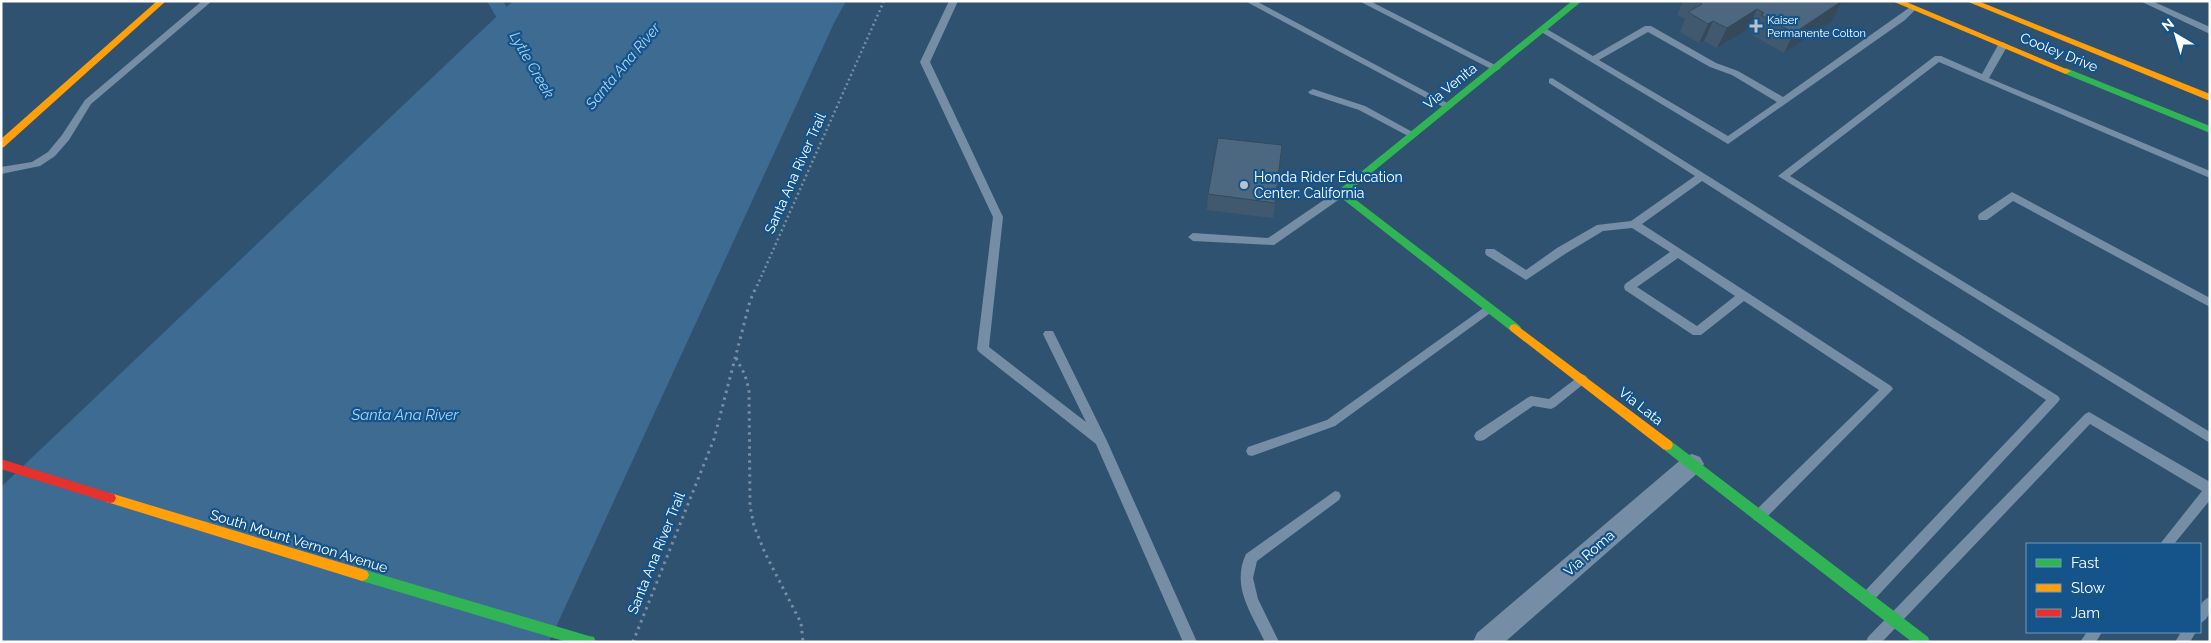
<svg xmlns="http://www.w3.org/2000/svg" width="2211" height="643" font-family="Raleway,sans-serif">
	<rect width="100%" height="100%" fill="#2f5270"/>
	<!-- water -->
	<path fill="#3e6b92" d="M 513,1 L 846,1 L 834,23 L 549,642 L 1,642 L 1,487 Z"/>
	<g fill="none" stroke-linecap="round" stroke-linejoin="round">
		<!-- canal -->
		<path fill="#3e6b92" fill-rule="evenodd" d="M 487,1 L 503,1 L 522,34 L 520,37 L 508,37 Z"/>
		<!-- path-far1 -->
		<path stroke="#768ea5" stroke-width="2.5" stroke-dasharray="2 3" stroke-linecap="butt" d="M 757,286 L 884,1"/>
		<!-- path -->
		<path stroke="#768ea5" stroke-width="3" stroke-dasharray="2.5 4.5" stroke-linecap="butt" d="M 736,358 L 745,375 L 749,390 L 750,506 L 754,526 L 765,553 L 801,623 L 803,642
			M 633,642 L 714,439 L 750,301 L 757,285"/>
		<!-- lane -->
		<path fill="#768ea5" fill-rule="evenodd" d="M 202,1 L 212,1 L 91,104 L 69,140 L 55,156 L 40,166 L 1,174 L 1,167 L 32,162 L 48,152 L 62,135 L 85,100 Z
			M 949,1 L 958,1 L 930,62 L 1003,217 L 989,347 L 1086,422 L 1043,334 L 1045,331 L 1053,331 L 1107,441 L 1197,642 L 1183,642 L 1096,444 L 979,352 L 977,349 L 993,217 L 920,62 Z
			M 1245,1 L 1256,1 L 1453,106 L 1451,108 L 1445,108 Z
			M 1359,1 L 1370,1 L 1501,68 L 1496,71 L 1493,70 Z
			M 2140,1 L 2152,1 L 2210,27 L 2210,34 Z
			M 1913,5 L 1917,8 L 1905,20 L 1728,144 L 1538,30 L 1542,27 L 1545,28 L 1593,56 L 1645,26 L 1651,26 L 1716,63 L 1738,71 L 1783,97 ZM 1648,32 L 1710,67 L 1732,75 L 1777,102 L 1728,136 L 1599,60 Z
			M 2003,42 L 2008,45 L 1989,78 L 2210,171 L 2210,178 L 1939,62 L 1790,176 L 2210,432 L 2210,443 L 1778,176 L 1935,56 L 1941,56 L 1982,74 L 1998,45 Z
			M 1552,78 L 2058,396 L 2060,399 L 2058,402 L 1873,601 L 1868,603 L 1863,601 L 1861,597 L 1863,593 L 2046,400 L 1702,181 L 1642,224 L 1891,386 L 1893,389 L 1764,520 L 1759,522 L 1754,520 L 1753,516 L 1754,512 L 1879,390 L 1744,301 L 1701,335 L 1693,335 L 1625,290 L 1624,287 L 1625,284 L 1670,252 L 1632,228 L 1603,231 L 1565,254 L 1526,280 L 1486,255 L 1485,252 L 1486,249 L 1494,249 L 1526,270 L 1557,248 L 1597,225 L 1631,221 L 1695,176 L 1549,83 L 1549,79 ZM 1678,258 L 1735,296 L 1697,326 L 1637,287 Z
			M 1313,89 L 1365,106 L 1418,135 L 1413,138 L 1410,137 L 1359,110 L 1310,94 L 1308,92 Z
			M 1340,189 L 1345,193 L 1344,196 L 1274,245 L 1193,241 L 1188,237 L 1193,233 L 1268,238 Z
			M 2012,192 L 2210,298 L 2210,307 L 2013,201 L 1987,220 L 1979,220 L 1978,217 L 1979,214 Z
			M 1489,304 L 1495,308 L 1493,311 L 1335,426 L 1252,456 L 1248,455 L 1246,451 L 1248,447 L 1327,420 Z
			M 1582,374 L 1586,376 L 1588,379 L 1586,382 L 1555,407 L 1551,409 L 1533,406 L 1484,440 L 1480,441 L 1476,440 L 1474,436 L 1476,432 L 1527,398 L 1531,396 L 1549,399 Z
			M 2089,412 L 2210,482 L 2210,500 L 2174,544 L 2160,544 L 2202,491 L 2090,424 L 1882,642 L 1866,642 L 1868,637 L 2085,414 Z
			M 1335,491 L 1339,492 L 1341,496 L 1339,500 L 1257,561 L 1253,578 L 1258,599 L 1279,642 L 1265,642 C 1251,613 1231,586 1246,554 Z
			M 2210,597 C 2210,608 2211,619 2200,623 C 2199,613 2198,601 2210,597 Z
			M 2087,632 L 2102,632 L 2096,642 L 2080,642 Z
			M 2181,632 L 2196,632 L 2190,642 L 2175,642 Z"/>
		<!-- street -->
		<path fill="#768ea5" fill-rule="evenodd" d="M 1692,454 L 1700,457 L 1704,464 L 1700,471 L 1505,642 L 1473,642 L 1477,633 L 1684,457 Z"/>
		<!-- fast -->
		<path fill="#30b455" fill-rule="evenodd" d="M 1572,1 L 1582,1 L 1347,193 L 1519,325 L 1521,328 L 1519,331 L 1511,331 L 1335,193 Z
			M 2066,68 L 2210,126 L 2210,133 L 2063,73 L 2061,71 Z
			M 1667,440 L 1671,441 L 1928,637 L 1930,642 L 1912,642 L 1663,449 L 1661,445 L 1663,441 Z
			M 362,569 L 589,636 L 594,637 L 596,642 L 567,642 L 362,581 L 357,579 L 355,575 L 357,571 Z"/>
		<!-- slow -->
		<path fill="#ff9f0a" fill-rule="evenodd" d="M 157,1 L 166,1 L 4,147 L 1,148 L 1,139 Z
			M 1892,1 L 1904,1 L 2071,71 L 2066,74 L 2063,73 Z
			M 1966,1 L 1978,1 L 2210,94 L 2210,101 Z
			M 1515,324 L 1671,441 L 1673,445 L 1671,449 L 1667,450 L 1663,449 L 1511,331 L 1509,328 L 1511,325 Z
			M 110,493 L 362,569 L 367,571 L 369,575 L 367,579 L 362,581 L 110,503 L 106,502 L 104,498 L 106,494 Z"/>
		<!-- jam -->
		<path fill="#e5322d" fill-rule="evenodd" d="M 1,459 L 110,493 L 114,494 L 116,498 L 114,502 L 110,503 L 1,469 Z"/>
	</g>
	<!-- wall -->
	<path fill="#41596e" d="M 1683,1 L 1842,1 L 1832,21 L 1784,53 L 1752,35 L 1753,32 L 1748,29 L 1717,48 L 1704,41 L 1699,43 L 1680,32 L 1685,19 L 1677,15 Z
		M 1208,194 L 1275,203 L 1273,218 L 1207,210 Z"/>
	<!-- shaded-wall -->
	<path fill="#35495a" d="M 1842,1 L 1832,21 L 1784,53 L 1794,33 Z
		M 1757,9 L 1748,29 L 1717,48 L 1727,28 Z
		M 1713,21 L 1704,41 L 1699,43 L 1708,24 Z"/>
	<!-- building -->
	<path fill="#4c6880" stroke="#35495a" d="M 1697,1 L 1842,1 L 1794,33 L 1761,15 L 1764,13 L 1757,9 L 1727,28 L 1713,21 L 1708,24 L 1688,12 L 1702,4 Z
		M 1218,138 L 1282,145 L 1275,203 L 1208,194 Z"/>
	<!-- markers -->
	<g fill="#b6c2cd" stroke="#14548b" stroke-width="2">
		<path d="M1753.5 18.5h5v5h5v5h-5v5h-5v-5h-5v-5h5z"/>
		<circle cx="1244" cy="185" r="5"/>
	</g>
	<g text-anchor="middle" stroke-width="4.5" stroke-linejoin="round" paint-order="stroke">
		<!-- far-poi labels -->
		<g font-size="11" fill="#fff" stroke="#14548b" text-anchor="start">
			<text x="1767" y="24">Kaiser<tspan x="1767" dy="13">Permanente Colton</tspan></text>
		</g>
		<!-- street labels -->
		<g font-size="14" fill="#fff" stroke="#14548b">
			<text transform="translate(2059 52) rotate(22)" y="5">Cooley Drive</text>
			<text transform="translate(1450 86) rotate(-39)" y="5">Via Venita</text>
			<text transform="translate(795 173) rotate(-66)" y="5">Santa Ana River Trail</text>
			<text transform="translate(1641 406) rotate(38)" y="5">Via Lata</text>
			<text transform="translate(299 541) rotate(17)" y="5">South Mount Vernon Avenue</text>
			<text transform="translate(656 553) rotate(-68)" y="5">Santa Ana River Trail</text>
			<text transform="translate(1589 553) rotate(-41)" y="5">Via Roma</text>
		</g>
		<!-- poi labels -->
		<g font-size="14" fill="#fff" stroke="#14548b" text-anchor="start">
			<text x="1254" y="182">Honda Rider Education<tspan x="1254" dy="16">Center: California</tspan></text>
		</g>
		<!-- water labels -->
		<g font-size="15" font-style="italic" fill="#a8d4f7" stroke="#14548b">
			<text transform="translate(532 65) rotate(60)" y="5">Lytle Creek</text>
			<text transform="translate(623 66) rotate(-50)" y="5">Santa Ana River</text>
			<text x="405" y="420">Santa Ana River</text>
		</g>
	</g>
	<!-- border -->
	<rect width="2211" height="643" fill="none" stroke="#ffffff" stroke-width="5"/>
	<!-- legend -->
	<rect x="2026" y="543" width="175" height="90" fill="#14548b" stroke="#7298b9"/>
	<rect x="2036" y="559" width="25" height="8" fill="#30b455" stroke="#7298b9"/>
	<text x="2071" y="568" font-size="15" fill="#ffffff">Fast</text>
	<rect x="2036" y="584" width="25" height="8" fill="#ff9f0a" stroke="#7298b9"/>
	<text x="2071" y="593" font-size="15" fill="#ffffff">Slow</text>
	<rect x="2036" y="609" width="25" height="8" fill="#e5322d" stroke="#7298b9"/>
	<text x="2071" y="618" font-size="15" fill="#ffffff">Jam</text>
	<!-- north arrow -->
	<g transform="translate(2176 35) rotate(322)" stroke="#14548b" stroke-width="4" paint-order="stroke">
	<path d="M0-4L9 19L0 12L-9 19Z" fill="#ffffff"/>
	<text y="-8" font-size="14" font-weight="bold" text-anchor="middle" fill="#ffffff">N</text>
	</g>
</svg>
